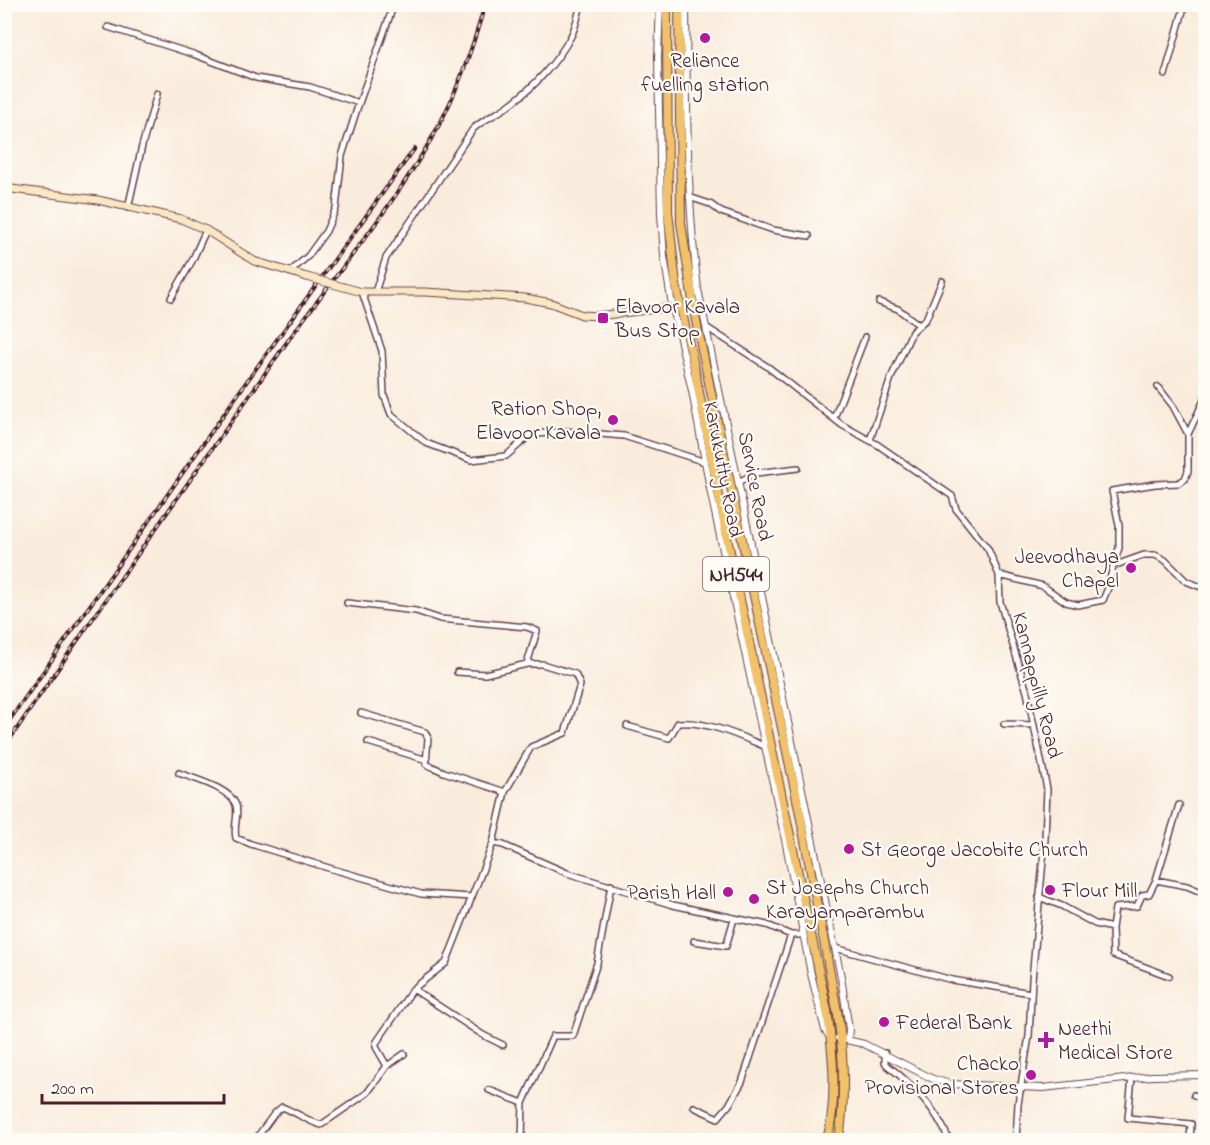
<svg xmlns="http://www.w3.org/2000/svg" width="1210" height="1145" font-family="'Indie Flower',sans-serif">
	<rect width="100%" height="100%" fill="#fdfcf7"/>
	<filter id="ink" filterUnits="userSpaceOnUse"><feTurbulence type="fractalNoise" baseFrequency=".0167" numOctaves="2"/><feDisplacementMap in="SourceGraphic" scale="12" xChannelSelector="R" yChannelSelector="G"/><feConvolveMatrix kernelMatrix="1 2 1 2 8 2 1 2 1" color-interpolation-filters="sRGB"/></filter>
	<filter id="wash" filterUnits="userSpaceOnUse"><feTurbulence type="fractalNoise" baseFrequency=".008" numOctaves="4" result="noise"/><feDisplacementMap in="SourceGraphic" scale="24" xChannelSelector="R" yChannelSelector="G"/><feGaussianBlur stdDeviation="1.35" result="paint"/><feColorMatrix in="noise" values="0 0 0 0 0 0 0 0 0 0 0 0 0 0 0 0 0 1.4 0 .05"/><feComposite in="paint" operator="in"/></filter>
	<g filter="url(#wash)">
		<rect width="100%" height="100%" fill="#f9ecdc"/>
	</g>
	<g filter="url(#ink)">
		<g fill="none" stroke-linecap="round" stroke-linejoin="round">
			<!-- minor casing -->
			<g stroke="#643e46" stroke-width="8">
				<path id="minor" d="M 108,27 L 193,54 L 256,78 L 310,87 L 359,103
					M 1165,75 L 1185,4
					M 689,197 L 710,204 L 721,212 L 773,230 L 809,236
					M 128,208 L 142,146 L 157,94
					M 290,272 L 308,256 L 326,231 L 336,208 L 342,156 L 357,109 L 394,4
					M 362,292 L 382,351 L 384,395 L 391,414 L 426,443 L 471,460 L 506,456 L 530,435 L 563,431 L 624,436 L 705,462
					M 375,292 L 386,258 L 473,129 C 485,118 500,113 512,103 C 535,86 558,61 571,36 C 576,27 578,15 581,4
					M 171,298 L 192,261 L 206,230
					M 879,302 L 898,309 L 919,325
					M 706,327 L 768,367 L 842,425 L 878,445 L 952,496 L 956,509 L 988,549 L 999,575 L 1000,602 L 1027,692 L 1047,789 L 1045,839 L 1032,980 L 1029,1036 L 1018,1104 L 1016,1140
					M 1158,387 L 1173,406 L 1188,434
					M 834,418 L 865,337
					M 870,440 L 891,378 L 912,332 L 926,319 L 942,281
					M 738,482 L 756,473 L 798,468
					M 1113,566 L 1119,548 L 1119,525 L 1112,491 L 1155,484 L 1178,483 L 1185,479 L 1188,471 L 1188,434 L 1206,396
					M 999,575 L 1043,586 L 1066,602 L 1078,605 L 1103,600 L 1108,588 L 1113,566 L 1144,555 L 1155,555 L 1165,560 L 1186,581 L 1206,589
					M 347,603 L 416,611 L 440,619 L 527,627 L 537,631 L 527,664
					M 457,672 L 485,674 L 527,664 L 542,664 L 575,674 L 580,685 L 565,733 L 531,747 L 505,792 L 493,843
					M 361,713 L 425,732 L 428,738 L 426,764 L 444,772 L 505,792
					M 1004,724 L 1034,725
					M 627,726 L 669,738 L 678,723 C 705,720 740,736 764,746
					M 368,742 L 427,760
					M 179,773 C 194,779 230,788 236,805 C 239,815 233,827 236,838 L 251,844 L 332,869 L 421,894 L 472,897
					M 1156,880 L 1179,805
					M 1039,897 L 1062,906 L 1095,924 L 1112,928 L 1115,908 L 1137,906 L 1142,895 L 1149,894 L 1156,880 L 1187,886 L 1206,894
					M 1112,928 L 1113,955 L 1169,976
					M 694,941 L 726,946 L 734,919
					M 835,948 L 952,980 L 1031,993
					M 413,989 L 483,1035 L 503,1045
					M 885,1053 L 885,1062 L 887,1065 C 914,1086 936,1108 949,1140
					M 387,1066 L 376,1047 L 376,1043 L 413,989 L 446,963 L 493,843 L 503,845 L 567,873 L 673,905 L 767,925 L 791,935 L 803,935
					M 1132,1078 L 1128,1118 L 1191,1124 L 1190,1140
					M 489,1090 L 523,1103 L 553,1036 L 573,1036 L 597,963 L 611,885
					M 1194,1095 L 1206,1100
					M 694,1107 L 718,1118 L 729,1105 L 742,1082 L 791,935
					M 255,1140 L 274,1114 L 282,1107 C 296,1112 307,1121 321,1125 L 367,1093 L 387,1066 L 404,1054
					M 522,1140 L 523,1103"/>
			</g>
			<!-- tertiary casing -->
			<g stroke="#643e46" stroke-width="8">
				<path id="tertiary" d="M 660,4 L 658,58 L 661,214 L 664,256 L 671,299 L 692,391 L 711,494 L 786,844 L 811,974 L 825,1030 L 829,1036
					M 686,4 C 687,100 686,194 698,289 L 841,977 L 849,1029 L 848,1040
					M 838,1038 L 864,1044 L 933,1079 L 950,1084 L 1043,1088 L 1152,1076 L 1206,1075"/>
			</g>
			<!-- secondary casing -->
			<g stroke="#643e46" stroke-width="9">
				<path id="secondary" d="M 4,188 L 98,200 L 181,219 L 206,230 L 254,261 L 307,277
					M 362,292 L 425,292 L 525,298 L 551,303 L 582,315 L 597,316 L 672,307"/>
			</g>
			<!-- trunk casing -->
			<g stroke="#643e46" stroke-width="10">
				<path id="trunk" d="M 667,4 L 668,211 L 676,285 L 694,366 L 726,533 L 827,1010 C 833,1052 838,1099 827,1140
					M 679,4 L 681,223 L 696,321 L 799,809 L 838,1016 C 844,1057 845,1099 839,1140
					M 672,307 L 682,308"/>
			</g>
			<!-- minor -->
			<use href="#minor" stroke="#fff" stroke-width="5"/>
			<!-- tertiary -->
			<use href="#tertiary" stroke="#fff" stroke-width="6"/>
			<!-- secondary -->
			<use href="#secondary" stroke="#fae7c3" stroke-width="7"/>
			<!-- trunk -->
			<use href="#trunk" stroke="#f2c26a" stroke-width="8"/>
			<!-- rail casing -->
			<g stroke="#4a1f2b" stroke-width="4">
				<path id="rail" d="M 4,728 L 247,381 L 415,148
					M 4,748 C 96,611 193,477 287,342 C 338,271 396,204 438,127 C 459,88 473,47 485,4"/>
			</g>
			<!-- rail -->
			<use href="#rail" stroke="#fdfcf7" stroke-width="1.5" stroke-dasharray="4.5" stroke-linecap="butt"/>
			<!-- secondary-bridge casing -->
			<g stroke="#643e46" stroke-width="9" stroke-linecap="butt">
				<path id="secondary-bridge" d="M 307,277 L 362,292"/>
			</g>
			<!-- secondary-bridge -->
			<use href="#secondary-bridge" stroke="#fae7c3" stroke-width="7"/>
		</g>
	</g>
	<!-- markers -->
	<g fill="#b5179e" stroke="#fdfcf7" stroke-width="2">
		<circle cx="705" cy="38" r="6"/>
		<rect x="597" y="312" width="12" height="12" rx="3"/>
		<circle cx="613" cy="420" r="6"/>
		<circle cx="1131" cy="568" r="6"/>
		<circle cx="849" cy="849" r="6"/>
		<circle cx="1050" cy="890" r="6"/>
		<circle cx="728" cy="892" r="6"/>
		<circle cx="754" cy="899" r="6"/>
		<circle cx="884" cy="1022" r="6"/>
		<path d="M1043 1031h6v6h6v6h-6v6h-6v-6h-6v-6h6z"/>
		<circle cx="1031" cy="1075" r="6"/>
	</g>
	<g text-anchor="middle" stroke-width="4.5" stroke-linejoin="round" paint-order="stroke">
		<!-- shield labels -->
		<rect fill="#fdfcf7" stroke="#806168" stroke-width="1.5" x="703" y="557" width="66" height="34" rx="4.5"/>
		<g font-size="20" font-weight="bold" fill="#4a1f2b">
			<text x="736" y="581">NH544</text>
		</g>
		<!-- poi labels -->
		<g font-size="21" fill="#4a1f2b" stroke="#fdfcf7" text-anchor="start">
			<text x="705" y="67" text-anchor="middle">Reliance<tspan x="705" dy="24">fuelling station</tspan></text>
			<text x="615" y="313">Elavoor Kavala<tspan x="615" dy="24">Bus Stop</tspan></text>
			<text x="601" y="415" text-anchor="end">Ration Shop,<tspan x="601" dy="24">Elavoor Kavala</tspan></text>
			<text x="1119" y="563" text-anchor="end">Jeevodhaya<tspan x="1119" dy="24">Chapel</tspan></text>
			<text x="861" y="856">St George Jacobite Church</text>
			<text x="766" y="894">St Josephs Church<tspan x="766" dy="24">Karayamparambu</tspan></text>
			<text x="1062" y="897">Flour Mill</text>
			<text x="716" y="899" text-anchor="end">Parish Hall</text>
			<text x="896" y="1029">Federal Bank</text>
			<text x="1058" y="1035">Neethi<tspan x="1058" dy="24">Medical Store</tspan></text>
			<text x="1019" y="1070" text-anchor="end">Chacko<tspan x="1019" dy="24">Provisional Stores</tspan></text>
		</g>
		<!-- street labels -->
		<g font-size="21" fill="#4a1f2b" stroke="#fdfcf7">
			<text transform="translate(724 469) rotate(79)" y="7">Karukutty Road</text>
			<text transform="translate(756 486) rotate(79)" y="7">Service Road</text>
			<text transform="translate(1038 685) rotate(76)" y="7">Kannappilly Road</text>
		</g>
	</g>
	<!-- margin -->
	<rect width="1210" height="1145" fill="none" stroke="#fdfcf7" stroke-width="24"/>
	<!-- scale -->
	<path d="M42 1094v9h182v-9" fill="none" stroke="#4a1f2b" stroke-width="3"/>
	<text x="51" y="1094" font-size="18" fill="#4a1f2b" stroke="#fdfcf7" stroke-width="4.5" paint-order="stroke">200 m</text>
</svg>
